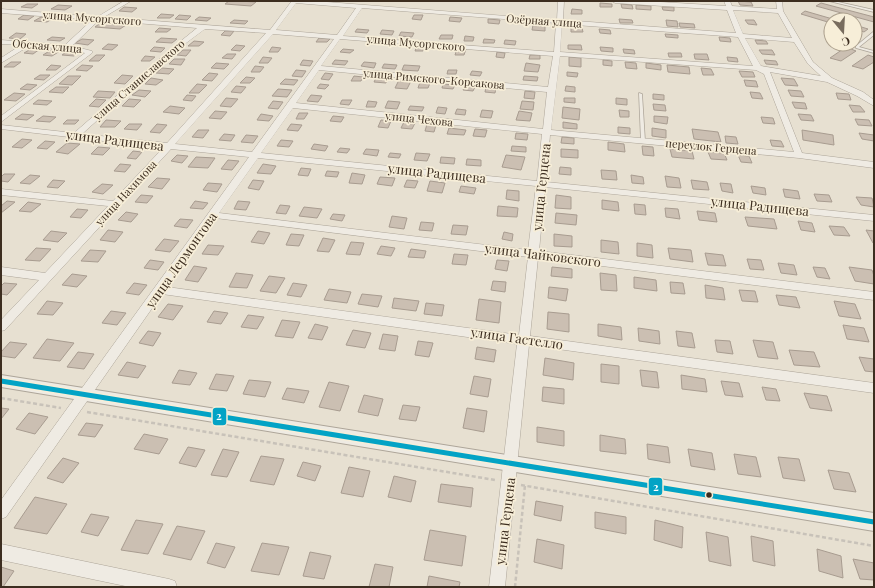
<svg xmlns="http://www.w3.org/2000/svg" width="875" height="588" font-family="'Playfair Display',serif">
	<rect width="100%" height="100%" fill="#e7e0d1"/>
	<!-- building -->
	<path fill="#cbbfb2" stroke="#a89c90" d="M 229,1 L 238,1 L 256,2 L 251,6 L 225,4 Z
		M 738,1 L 751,2 L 753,6 L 740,5 Z
		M 600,3 L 612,4 L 612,7 L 600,7 Z
		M 821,3 L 874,17 L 874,22 L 816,6 Z
		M 27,4 L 38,4 L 32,8 L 21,7 Z
		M 621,4 L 632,5 L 633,9 L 622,8 Z
		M 58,5 L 72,6 L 65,10 L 51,9 Z
		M 636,5 L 651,6 L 651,10 L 636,9 Z
		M 124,7 L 137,8 L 132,12 L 119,11 Z
		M 662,7 L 674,7 L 674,11 L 663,10 Z
		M 572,9 L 582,10 L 582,14 L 571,14 Z
		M 805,11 L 836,20 L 831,20 L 831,23 L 801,14 Z
		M 161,14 L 174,15 L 170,18 L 157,18 Z
		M 24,15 L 34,16 L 28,20 L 18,19 Z
		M 179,15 L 191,16 L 187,20 L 175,19 Z
		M 414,15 L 423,15 L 421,20 L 412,19 Z
		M 41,17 L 54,18 L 47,22 L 34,21 Z
		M 199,17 L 211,18 L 207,21 L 195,20 Z
		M 450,17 L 462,18 L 460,22 L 449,21 Z
		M 488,19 L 500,20 L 499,24 L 488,23 Z
		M 619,19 L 632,20 L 633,23 L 620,23 Z
		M 234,20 L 248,21 L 245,24 L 230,23 Z
		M 666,20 L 677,21 L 678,27 L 667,26 Z
		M 745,20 L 754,20 L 757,25 L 748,24 Z
		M 103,21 L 129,23 L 120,29 L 95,27 Z
		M 679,23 L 694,24 L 695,28 L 680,27 Z
		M 533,25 L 545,26 L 545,31 L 532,30 Z
		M 855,25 L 868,29 L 864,32 L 855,29 Z
		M 571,27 L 582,28 L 583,32 L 571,32 Z
		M 159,28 L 171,29 L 167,32 L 155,32 Z
		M 357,29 L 369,30 L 367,33 L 355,32 Z
		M 599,29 L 610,30 L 611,34 L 600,33 Z
		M 382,30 L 394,31 L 392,35 L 380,34 Z
		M 225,31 L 234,31 L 230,36 L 221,35 Z
		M 401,32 L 414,33 L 412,37 L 399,36 Z
		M 16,33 L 26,34 L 20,39 L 9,38 Z
		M 665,34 L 678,35 L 678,38 L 666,37 Z
		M 441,35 L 453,35 L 452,39 L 439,39 Z
		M 465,36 L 474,37 L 473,41 L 464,41 Z
		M 52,37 L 65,38 L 60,41 L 47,40 Z
		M 719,37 L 730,38 L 731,42 L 720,41 Z
		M 161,38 L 177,39 L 172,43 L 156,42 Z
		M 319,38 L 330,39 L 327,42 L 316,42 Z
		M 82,39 L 94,40 L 88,45 L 75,43 Z
		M 484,39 L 495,40 L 494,43 L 483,43 Z
		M 505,40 L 516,41 L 515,45 L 504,44 Z
		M 755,40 L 766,41 L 768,44 L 757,44 Z
		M 194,41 L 204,42 L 199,46 L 188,46 Z
		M 108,44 L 118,45 L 112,50 L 102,49 Z
		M 236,45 L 245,46 L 240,51 L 231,50 Z
		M 568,45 L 581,45 L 582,50 L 568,49 Z
		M 417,46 L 425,46 L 423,51 L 415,51 Z
		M 154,47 L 165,48 L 161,52 L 150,51 Z
		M 272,47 L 281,48 L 278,52 L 269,52 Z
		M 600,47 L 613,48 L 613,52 L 601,51 Z
		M 846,47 L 856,51 L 841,61 L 830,58 Z
		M 31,49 L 40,49 L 33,54 L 24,53 Z
		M 343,49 L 354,50 L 350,53 L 340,52 Z
		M 457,49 L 466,49 L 464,55 L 455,55 Z
		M 623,49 L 634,50 L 635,54 L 624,53 Z
		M 51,50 L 60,51 L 52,56 L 43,55 Z
		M 183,50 L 191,50 L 186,56 L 177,55 Z
		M 759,50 L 772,50 L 775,55 L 762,54 Z
		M 68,51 L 79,52 L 74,56 L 62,55 Z
		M 497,52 L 505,53 L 504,58 L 496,57 Z
		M 668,53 L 681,53 L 682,57 L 669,57 Z
		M 227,54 L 236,54 L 232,59 L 222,58 Z
		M 694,54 L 707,54 L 709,60 L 695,59 Z
		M 96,55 L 105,55 L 99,61 L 89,61 Z
		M 530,55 L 540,55 L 540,59 L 529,59 Z
		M 868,55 L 874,57 L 874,62 L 863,69 L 852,66 Z
		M 145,56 L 155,57 L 150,61 L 141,61 Z
		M 263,57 L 272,58 L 268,63 L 259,63 Z
		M 569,57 L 581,58 L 581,67 L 569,66 Z
		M 727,57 L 737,58 L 738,62 L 728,61 Z
		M 174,59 L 185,59 L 181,65 L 169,64 Z
		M 303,60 L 313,61 L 310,66 L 300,65 Z
		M 335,60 L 348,61 L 345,65 L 332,64 Z
		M 603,60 L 612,61 L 612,66 L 603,65 Z
		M 764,60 L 776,61 L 778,65 L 766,64 Z
		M 11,62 L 21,62 L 14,67 L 4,67 Z
		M 364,62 L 376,63 L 374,68 L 361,66 Z
		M 625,62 L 636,63 L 637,69 L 626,68 Z
		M 216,63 L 229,64 L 224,69 L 211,68 Z
		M 526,63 L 540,65 L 538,72 L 524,71 Z
		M 646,63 L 661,65 L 661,70 L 646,68 Z
		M 384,64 L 397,65 L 395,69 L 382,68 Z
		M 51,65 L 61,66 L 56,70 L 46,70 Z
		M 82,65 L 93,66 L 87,71 L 76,70 Z
		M 404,65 L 420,66 L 418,71 L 402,70 Z
		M 667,65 L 689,67 L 690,74 L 668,72 Z
		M 255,66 L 264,67 L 260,72 L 251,72 Z
		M 162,68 L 174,69 L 169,74 L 156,73 Z
		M 701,68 L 711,69 L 714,75 L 703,75 Z
		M 296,70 L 306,71 L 302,77 L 292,76 Z
		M 448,70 L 457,70 L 456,74 L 447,74 Z
		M 472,71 L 482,72 L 480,76 L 470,75 Z
		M 739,71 L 753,72 L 755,77 L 742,77 Z
		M 567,72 L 578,73 L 577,77 L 567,76 Z
		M 209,73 L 218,74 L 212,81 L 202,80 Z
		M 325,73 L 333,74 L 329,80 L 321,79 Z
		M 40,75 L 50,75 L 44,80 L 34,79 Z
		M 122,75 L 133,76 L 125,84 L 114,83 Z
		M 68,76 L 81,76 L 72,85 L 59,84 Z
		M 354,76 L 363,77 L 361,81 L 351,81 Z
		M 524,76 L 538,77 L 537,81 L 523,80 Z
		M 246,77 L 255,78 L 250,83 L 240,83 Z
		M 151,78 L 163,80 L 156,85 L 145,84 Z
		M 376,78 L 388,79 L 386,83 L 374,82 Z
		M 781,78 L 794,79 L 798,86 L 785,85 Z
		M 285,79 L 298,80 L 294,85 L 280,84 Z
		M 399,80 L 411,81 L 407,89 L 395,88 Z
		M 744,80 L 756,81 L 758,87 L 746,86 Z
		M 420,82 L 430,83 L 428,88 L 418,88 Z
		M 27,84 L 37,85 L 30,90 L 20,89 Z
		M 197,84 L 207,85 L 199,93 L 189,93 Z
		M 320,84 L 329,85 L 325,89 L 317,88 Z
		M 443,84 L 455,85 L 453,89 L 442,88 Z
		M 236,86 L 246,87 L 241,93 L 231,92 Z
		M 465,86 L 475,87 L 473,91 L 463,90 Z
		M 566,86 L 575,87 L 575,92 L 565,91 Z
		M 56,87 L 69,87 L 63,93 L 49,92 Z
		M 486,87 L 496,88 L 495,93 L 485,92 Z
		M 278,89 L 292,90 L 287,97 L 272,96 Z
		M 139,90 L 151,91 L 145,97 L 132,95 Z
		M 788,90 L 801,91 L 804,97 L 791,96 Z
		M 98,91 L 115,92 L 110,98 L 93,97 Z
		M 525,91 L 535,92 L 534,99 L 524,98 Z
		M 750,92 L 760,93 L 763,99 L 752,98 Z
		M 14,93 L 25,94 L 16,101 L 4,100 Z
		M 836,93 L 849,94 L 851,100 L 838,99 Z
		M 653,94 L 664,95 L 664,100 L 653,99 Z
		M 187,95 L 196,96 L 192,101 L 183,100 Z
		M 311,95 L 322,96 L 318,102 L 307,101 Z
		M 226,98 L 238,99 L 231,107 L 220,106 Z
		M 564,98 L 575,98 L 575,103 L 564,102 Z
		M 616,98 L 627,99 L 627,105 L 616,104 Z
		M 96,99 L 106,100 L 99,107 L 89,106 Z
		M 129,99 L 141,100 L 134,107 L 122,106 Z
		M 38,100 L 52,101 L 47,105 L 33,104 Z
		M 342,100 L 352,100 L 349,105 L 340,104 Z
		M 273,101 L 283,102 L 278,109 L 268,108 Z
		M 368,101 L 377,102 L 375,107 L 366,107 Z
		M 388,101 L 400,102 L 397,109 L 385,108 Z
		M 522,101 L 534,102 L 533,110 L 520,109 Z
		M 792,102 L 805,103 L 807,109 L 795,108 Z
		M 653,104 L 665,105 L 666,111 L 654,110 Z
		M 849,105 L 860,106 L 865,112 L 853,112 Z
		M 170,106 L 185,108 L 179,114 L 163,112 Z
		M 410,106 L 424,107 L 422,111 L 408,110 Z
		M 438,107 L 447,108 L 445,114 L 436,113 Z
		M 563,107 L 580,109 L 579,120 L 562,118 Z
		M 457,109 L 466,110 L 465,115 L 455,114 Z
		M 482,110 L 493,111 L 491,118 L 480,117 Z
		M 619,110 L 629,111 L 629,117 L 620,117 Z
		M 215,111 L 227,112 L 221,119 L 209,118 Z
		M 519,111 L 532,113 L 530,121 L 516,120 Z
		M 299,113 L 308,113 L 304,119 L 296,119 Z
		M 22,114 L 34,115 L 27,120 L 15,119 Z
		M 261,114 L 273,116 L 269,121 L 257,120 Z
		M 798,114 L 811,115 L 814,121 L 801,120 Z
		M 43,116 L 56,117 L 50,122 L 36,121 Z
		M 333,116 L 344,117 L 341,122 L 330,121 Z
		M 654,116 L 668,117 L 667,124 L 654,122 Z
		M 761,117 L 773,118 L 775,124 L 763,123 Z
		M 855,119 L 869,120 L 872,126 L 858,125 Z
		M 67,120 L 79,120 L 75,124 L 63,124 Z
		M 106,120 L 121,121 L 115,127 L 100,127 Z
		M 381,120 L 391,121 L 388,128 L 378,127 Z
		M 404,122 L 415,123 L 412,129 L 401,128 Z
		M 563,122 L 577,124 L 577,129 L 563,128 Z
		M 129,124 L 142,124 L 137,130 L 124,129 Z
		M 157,124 L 167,125 L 160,133 L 150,132 Z
		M 291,124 L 302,125 L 298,131 L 287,130 Z
		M 427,124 L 436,125 L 434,132 L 425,131 Z
		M 618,127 L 630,128 L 630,134 L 618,133 Z
		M 449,128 L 466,130 L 464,135 L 447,134 Z
		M 652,128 L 666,130 L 666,138 L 652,136 Z
		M 475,129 L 487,130 L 485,137 L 473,136 Z
		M 692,129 L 718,132 L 721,142 L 694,139 Z
		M 198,130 L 209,130 L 203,138 L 192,137 Z
		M 802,130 L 833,135 L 834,145 L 803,140 Z
		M 516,133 L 528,134 L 527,140 L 515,139 Z
		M 859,133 L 874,135 L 874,141 L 862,139 Z
		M 224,134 L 235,135 L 231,141 L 219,140 Z
		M 246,135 L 258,136 L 253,143 L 241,142 Z
		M 725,136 L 736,137 L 738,144 L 726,143 Z
		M 562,137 L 574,138 L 574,144 L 561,143 Z
		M 22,139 L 32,140 L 22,148 L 12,147 Z
		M 281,140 L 293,141 L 289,147 L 277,146 Z
		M 770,140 L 781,141 L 784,147 L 772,146 Z
		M 45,141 L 55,142 L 47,149 L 37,148 Z
		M 608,142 L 624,144 L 625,152 L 608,150 Z
		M 67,143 L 80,144 L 68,154 L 56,152 Z
		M 314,144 L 328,146 L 325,151 L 311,149 Z
		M 512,146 L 526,147 L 526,152 L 511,151 Z
		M 642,146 L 653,147 L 654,156 L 643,155 Z
		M 98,147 L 110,148 L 103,155 L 91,154 Z
		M 340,148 L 350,149 L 347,153 L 337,152 Z
		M 366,149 L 379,150 L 377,156 L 363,154 Z
		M 561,149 L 578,150 L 578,158 L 561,157 Z
		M 670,149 L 692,151 L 694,159 L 672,157 Z
		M 133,151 L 142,152 L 136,159 L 127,158 Z
		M 708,152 L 724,153 L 727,160 L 711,159 Z
		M 390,153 L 401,154 L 399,158 L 388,157 Z
		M 416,153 L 430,154 L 427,161 L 414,160 Z
		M 177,155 L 188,156 L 182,163 L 171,161 Z
		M 506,155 L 525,157 L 521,170 L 502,167 Z
		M 738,155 L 749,156 L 752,163 L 741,162 Z
		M 196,157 L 215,158 L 208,168 L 188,167 Z
		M 441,157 L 455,158 L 454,164 L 440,163 Z
		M 467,159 L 481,160 L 481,166 L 466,165 Z
		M 228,160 L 239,161 L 232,170 L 221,169 Z
		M 120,164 L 131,165 L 125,172 L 114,171 Z
		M 263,164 L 276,166 L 271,174 L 257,173 Z
		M 560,167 L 571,168 L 571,175 L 559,174 Z
		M 301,168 L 311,169 L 308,176 L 298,175 Z
		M 601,170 L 616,171 L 617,180 L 602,179 Z
		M 327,171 L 339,172 L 337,177 L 325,176 Z
		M 352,173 L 365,175 L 362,184 L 349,183 Z
		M 4,174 L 15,174 L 8,182 L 1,181 L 1,177 Z
		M 30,175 L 40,176 L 30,184 L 20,183 Z
		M 631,175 L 643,177 L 644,184 L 632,183 Z
		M 665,176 L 679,178 L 681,188 L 667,187 Z
		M 380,177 L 395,178 L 392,186 L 377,184 Z
		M 157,178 L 170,179 L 162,189 L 148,187 Z
		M 53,180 L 65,181 L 58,188 L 47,187 Z
		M 253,180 L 264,181 L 259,190 L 248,188 Z
		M 407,180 L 418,181 L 415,188 L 404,187 Z
		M 691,180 L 707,182 L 709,190 L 693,189 Z
		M 430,181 L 445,183 L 442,193 L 427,191 Z
		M 208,183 L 222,184 L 217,192 L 203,190 Z
		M 720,183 L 731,184 L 733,193 L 722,191 Z
		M 102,184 L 113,185 L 103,194 L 92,192 Z
		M 461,186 L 476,188 L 474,194 L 459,192 Z
		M 751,186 L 765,188 L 766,195 L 753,193 Z
		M 783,189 L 798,191 L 800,199 L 785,197 Z
		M 507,190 L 519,191 L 519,201 L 506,199 Z
		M 814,194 L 829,195 L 832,202 L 817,201 Z
		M 141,195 L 153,196 L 147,203 L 135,202 Z
		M 556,195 L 571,197 L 571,209 L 555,208 Z
		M 856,197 L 872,198 L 874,207 L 861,205 Z
		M 602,200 L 618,202 L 619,211 L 602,209 Z
		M 7,201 L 15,202 L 1,213 L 1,206 Z
		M 195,201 L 208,203 L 203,209 L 190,208 Z
		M 238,201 L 250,202 L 246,210 L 234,209 Z
		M 28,202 L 41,204 L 31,212 L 19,211 Z
		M 634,204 L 645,205 L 646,215 L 635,214 Z
		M 280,205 L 290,206 L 286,214 L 276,213 Z
		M 498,206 L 518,208 L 517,217 L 497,216 Z
		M 304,207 L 322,209 L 317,218 L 299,216 Z
		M 665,208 L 678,209 L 680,219 L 666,217 Z
		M 77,209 L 88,210 L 81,218 L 70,217 Z
		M 697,211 L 715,213 L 717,222 L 699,220 Z
		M 126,212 L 138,214 L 131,222 L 118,220 Z
		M 556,213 L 577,215 L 576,225 L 555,223 Z
		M 333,214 L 345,215 L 342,221 L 330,219 Z
		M 392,216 L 407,218 L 404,229 L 389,227 Z
		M 745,217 L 774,219 L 777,229 L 748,226 Z
		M 180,219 L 193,220 L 187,228 L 174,226 Z
		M 798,221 L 812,223 L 815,232 L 801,230 Z
		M 421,222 L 434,223 L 432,231 L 419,230 Z
		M 453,225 L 468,226 L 466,235 L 451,234 Z
		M 829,226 L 844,227 L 850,236 L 834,235 Z
		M 108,230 L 123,232 L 115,242 L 100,240 Z
		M 866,230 L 874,231 L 874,243 L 873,243 Z
		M 51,231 L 67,233 L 58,242 L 43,240 Z
		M 258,231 L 270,233 L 264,244 L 251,242 Z
		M 504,232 L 513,234 L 512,241 L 502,239 Z
		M 291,234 L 304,235 L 299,246 L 286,245 Z
		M 554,234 L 572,236 L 572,247 L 554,246 Z
		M 323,238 L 335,240 L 329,252 L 317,251 Z
		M 164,239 L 179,241 L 170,252 L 155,250 Z
		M 601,240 L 618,242 L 619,254 L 601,252 Z
		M 351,242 L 364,243 L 360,255 L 346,254 Z
		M 637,243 L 652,245 L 653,258 L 637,256 Z
		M 208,245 L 224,246 L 218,255 L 202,254 Z
		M 381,246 L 395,248 L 391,256 L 377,254 Z
		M 36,248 L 51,249 L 40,261 L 25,260 Z
		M 668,248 L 691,250 L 693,262 L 670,259 Z
		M 411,249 L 426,251 L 424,258 L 408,257 Z
		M 90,250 L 106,251 L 98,262 L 81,261 Z
		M 705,253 L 723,255 L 726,266 L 708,265 Z
		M 454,254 L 468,255 L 466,265 L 452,264 Z
		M 747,259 L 761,260 L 764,270 L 750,269 Z
		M 150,260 L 164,262 L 158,270 L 144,268 Z
		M 497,260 L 509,261 L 507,271 L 495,269 Z
		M 778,263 L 794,265 L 797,275 L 781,273 Z
		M 194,266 L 207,268 L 198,282 L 185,280 Z
		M 552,267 L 572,269 L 572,278 L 551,276 Z
		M 813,267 L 825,268 L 830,279 L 817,277 Z
		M 849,267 L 872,270 L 874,276 L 874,284 L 855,281 Z
		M 236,273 L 253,275 L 247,288 L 229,287 Z
		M 600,273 L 616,275 L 617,291 L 601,290 Z
		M 72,274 L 87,276 L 77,287 L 62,285 Z
		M 269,276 L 285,278 L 276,293 L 260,291 Z
		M 634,277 L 656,280 L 657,291 L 634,288 Z
		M 493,281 L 506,282 L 505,292 L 491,290 Z
		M 670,282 L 683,283 L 685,294 L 671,293 Z
		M 4,283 L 17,284 L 7,295 L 1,294 L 1,286 Z
		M 134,283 L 147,285 L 139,295 L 126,293 Z
		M 293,283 L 307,285 L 301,297 L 287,295 Z
		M 705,285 L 723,288 L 725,300 L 706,298 Z
		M 549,287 L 568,289 L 566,301 L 548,298 Z
		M 329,289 L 351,292 L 347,303 L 324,300 Z
		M 739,290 L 755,291 L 758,302 L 742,301 Z
		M 362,294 L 382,296 L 378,307 L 358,304 Z
		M 776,295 L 796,297 L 800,308 L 779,305 Z
		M 394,298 L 419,301 L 416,311 L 392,308 Z
		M 479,299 L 501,302 L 499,323 L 476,320 Z
		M 47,301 L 63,303 L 53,315 L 37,314 Z
		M 834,301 L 855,304 L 861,319 L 839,316 Z
		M 426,303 L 444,305 L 442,316 L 424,314 Z
		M 168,304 L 183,306 L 173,320 L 158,317 Z
		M 111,311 L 126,313 L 117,325 L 102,323 Z
		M 214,311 L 228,313 L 221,324 L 207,322 Z
		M 548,312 L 569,314 L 569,332 L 547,329 Z
		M 248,315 L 264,317 L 257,329 L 241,327 Z
		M 282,320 L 300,322 L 293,338 L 275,336 Z
		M 315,324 L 328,327 L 322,340 L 308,338 Z
		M 598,324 L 621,327 L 622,340 L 598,336 Z
		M 843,325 L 864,328 L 869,342 L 847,339 Z
		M 638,328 L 659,331 L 660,344 L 639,341 Z
		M 353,330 L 371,333 L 365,348 L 346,345 Z
		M 148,331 L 161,333 L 153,346 L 139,343 Z
		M 676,331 L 692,333 L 695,348 L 678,346 Z
		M 383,334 L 398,336 L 395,351 L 379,349 Z
		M 47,339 L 74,343 L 60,361 L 33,358 Z
		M 715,340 L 730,341 L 733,354 L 717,352 Z
		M 753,340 L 773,342 L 778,359 L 758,357 Z
		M 418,341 L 433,343 L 429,357 L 415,355 Z
		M 10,342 L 27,344 L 15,358 L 1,356 L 1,352 Z
		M 477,347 L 496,350 L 494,362 L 475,359 Z
		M 789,350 L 814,352 L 820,367 L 794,365 Z
		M 78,352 L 94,354 L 84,369 L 67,367 Z
		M 859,357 L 874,359 L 874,372 L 865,371 Z
		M 545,358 L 574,363 L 573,380 L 543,375 Z
		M 127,362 L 146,366 L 138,378 L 118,375 Z
		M 601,364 L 619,366 L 619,384 L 601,382 Z
		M 179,370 L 197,373 L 190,385 L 172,383 Z
		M 640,370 L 657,372 L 659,388 L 642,386 Z
		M 216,374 L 234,376 L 227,391 L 209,389 Z
		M 681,375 L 705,379 L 707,392 L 682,389 Z
		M 474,376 L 491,379 L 488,397 L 470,394 Z
		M 249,380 L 271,382 L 265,397 L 243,394 Z
		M 721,381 L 739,383 L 743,397 L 725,395 Z
		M 329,382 L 349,386 L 340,411 L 319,407 Z
		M 543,387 L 564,389 L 564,404 L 542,401 Z
		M 762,387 L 776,389 L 780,401 L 766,400 Z
		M 287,388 L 309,391 L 304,403 L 282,399 Z
		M 804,393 L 827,396 L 832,411 L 810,408 Z
		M 364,395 L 383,399 L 378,416 L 358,412 Z
		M 403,405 L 420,407 L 416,421 L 399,419 Z
		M 1,408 L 9,409 L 1,419 Z
		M 467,408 L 487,411 L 484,432 L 463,428 Z
		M 29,413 L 48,417 L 35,434 L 16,429 Z
		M 86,423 L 103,425 L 95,437 L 78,435 Z
		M 537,427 L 564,431 L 564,446 L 537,442 Z
		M 144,434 L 168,439 L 159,454 L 134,449 Z
		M 600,435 L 625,439 L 626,454 L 600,451 Z
		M 647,444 L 668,447 L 670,463 L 648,459 Z
		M 188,447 L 205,450 L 196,467 L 179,463 Z
		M 223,449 L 239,452 L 227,477 L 211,475 Z
		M 688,449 L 712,453 L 715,470 L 691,466 Z
		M 734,454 L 756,457 L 761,477 L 738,474 Z
		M 261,456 L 284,459 L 274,485 L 250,481 Z
		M 778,457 L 799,459 L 805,481 L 783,478 Z
		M 63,458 L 79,463 L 63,483 L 47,478 Z
		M 303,462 L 321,466 L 315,481 L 297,476 Z
		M 349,467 L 370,471 L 363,497 L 341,493 Z
		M 828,470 L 849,473 L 856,492 L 834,489 Z
		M 394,476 L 416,481 L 411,502 L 388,497 Z
		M 441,484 L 473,488 L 471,507 L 438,502 Z
		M 35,497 L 67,504 L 47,534 L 14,528 Z
		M 536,501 L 563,506 L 561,521 L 534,515 Z
		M 595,512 L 626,517 L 626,534 L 595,528 Z
		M 91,514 L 109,517 L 98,536 L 81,532 Z
		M 136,520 L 163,524 L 148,554 L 121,550 Z
		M 655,520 L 683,527 L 682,548 L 654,540 Z
		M 177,526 L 205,531 L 191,560 L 163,554 Z
		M 430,530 L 466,536 L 462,566 L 424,560 Z
		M 706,532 L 728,537 L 731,566 L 709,561 Z
		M 751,536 L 773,541 L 775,566 L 753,561 Z
		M 537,539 L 564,545 L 562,569 L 534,562 Z
		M 216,543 L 235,547 L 225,568 L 207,563 Z
		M 262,543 L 289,547 L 279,575 L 251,571 Z
		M 817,549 L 841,556 L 843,578 L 819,571 Z
		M 310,552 L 331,556 L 324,579 L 303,576 Z
		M 853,559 L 874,563 L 874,580 L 860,579 Z
		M 375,564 L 393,567 L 389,587 L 369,587 Z
		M 1,567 L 14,571 L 3,587 L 1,587 Z
		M 429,576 L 460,582 L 459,587 L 427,587 Z"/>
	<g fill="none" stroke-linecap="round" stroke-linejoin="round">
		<!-- service casing -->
		<g stroke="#ada599" stroke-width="1.5">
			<path id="service" d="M 829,1 L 834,1 L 874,10 L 874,12 Z
				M 873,32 L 874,32 L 874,35 L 859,47 L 874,51 L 874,53 L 856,48 L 856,46 Z
				M 639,93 L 642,94 L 645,141 L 643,142 L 641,141 Z"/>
		</g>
		<!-- minor casing -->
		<g stroke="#ada599" stroke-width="1">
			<path id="minor" d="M 124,1 L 131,1 L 104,17 L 270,30 L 291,2 L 289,1 L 314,1 L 557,20 L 558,1 L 564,1 L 563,20 L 736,33 L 727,10 L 615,3 L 612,1 L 644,1 L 726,6 L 724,1 L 730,1 L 732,6 L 777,9 L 776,1 L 782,1 L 783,11 L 813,62 L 832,78 L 863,92 L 874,100 L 874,106 L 857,96 L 827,82 L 770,72 L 802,153 L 874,162 L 874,168 L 799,158 L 550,135 L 546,182 L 874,215 L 874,221 L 545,187 L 539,251 L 874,292 L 874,300 L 538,258 L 530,336 L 874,383 L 874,393 L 529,345 L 505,587 L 489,587 L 517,344 L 162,294 L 6,517 L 1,519 L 1,500 L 249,157 L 171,149 L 5,330 L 1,331 L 1,320 L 39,280 L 1,275 L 1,267 L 45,273 L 108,206 L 1,195 L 1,189 L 113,201 L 163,148 L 1,129 L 1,125 L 74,133 L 166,53 L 197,28 L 99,20 L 72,46 L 92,51 L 92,53 L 1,122 L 1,116 L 85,53 L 67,49 L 29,46 L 1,63 L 1,58 L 21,45 L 1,44 L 1,40 L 65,45 L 92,20 L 1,13 L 1,9 L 97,17 ZM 296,3 L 356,8 L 337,35 L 276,30 ZM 362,8 L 556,23 L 554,52 L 343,36 ZM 733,10 L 778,13 L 792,38 L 743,34 ZM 562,24 L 738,37 L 753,66 L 560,52 ZM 205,29 L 266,33 L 167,143 L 82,134 L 170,55 ZM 273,34 L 334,39 L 252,152 L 175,144 ZM 745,38 L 794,42 L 808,64 L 821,76 L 761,66 ZM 340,39 L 553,56 L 548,87 L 321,66 ZM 560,56 L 756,70 L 764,74 L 794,152 L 551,130 ZM 319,70 L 547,92 L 543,129 L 296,103 ZM 293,108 L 542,134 L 537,181 L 261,153 ZM 258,158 L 536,186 L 528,250 L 219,213 ZM 215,218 L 528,257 L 519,335 L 167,287 Z
				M 1,544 L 169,579 L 175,581 L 177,587 L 130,587 L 1,560 Z"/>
		</g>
		<!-- tertiary casing -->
		<g stroke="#ada599" stroke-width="2">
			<path id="tertiary" d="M 1,375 L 874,513 L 874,531 L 1,387 Z"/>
		</g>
		<!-- path -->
		<path stroke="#c8c2b9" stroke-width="2.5" stroke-dasharray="4 2.5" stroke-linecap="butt" d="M 1,398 L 61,408
			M 87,412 L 495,480
			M 521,485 L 874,546
			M 515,587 L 525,485"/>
		<!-- service -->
		<use href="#service" fill="#efebe3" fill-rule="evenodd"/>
		<!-- minor -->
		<use href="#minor" fill="#efebe3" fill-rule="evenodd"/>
		<!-- tertiary -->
		<use href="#tertiary" fill="#efebe3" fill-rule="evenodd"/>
		<!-- bus-1 casing -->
		<g stroke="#f7eed8" stroke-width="8">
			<path id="bus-1" d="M 1,381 L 874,522"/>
		</g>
		<!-- bus-1 -->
		<use href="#bus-1" stroke="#03a3c5" stroke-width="5"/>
	</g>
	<!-- markers -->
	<circle fill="#3d2e20" stroke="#f7eed8" stroke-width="1.5" cx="709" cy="495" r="3.5"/>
	<g text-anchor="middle" stroke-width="3.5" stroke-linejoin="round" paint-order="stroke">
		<!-- far-street labels -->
		<g font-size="11" fill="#3d2e20" stroke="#f7eed8">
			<text transform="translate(92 18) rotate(4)" y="4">улица Мусоргского</text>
			<text transform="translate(544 21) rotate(4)" y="4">Озёрная улица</text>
			<text transform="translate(416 43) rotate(5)" y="4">улица Мусоргского</text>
			<text transform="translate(47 46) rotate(5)" y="4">Обская улица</text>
			<text transform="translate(434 79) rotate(5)" y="4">улица Римского-Корсакова</text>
			<text transform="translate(139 80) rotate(-41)" y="4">улица Станиславского</text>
			<text transform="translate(419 119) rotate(6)" y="4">улица Чехова</text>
			<text transform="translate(711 147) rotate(5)" y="4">переулок Герцена</text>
			<text transform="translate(126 193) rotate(-47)" y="4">улица Нахимова</text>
		</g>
		<!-- street labels -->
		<g font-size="13" fill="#3d2e20" stroke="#f7eed8">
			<text transform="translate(115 140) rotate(7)" y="5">улица Радищева</text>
			<text transform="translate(437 173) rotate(6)" y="5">улица Радищева</text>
			<text transform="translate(541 187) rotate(-84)" y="5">улица Герцена</text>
			<text transform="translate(760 206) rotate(6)" y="5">улица Радищева</text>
			<text transform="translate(543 255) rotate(7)" y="5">улица Чайковского</text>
			<text transform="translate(181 260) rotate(-55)" y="5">улица Лермонтова</text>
			<text transform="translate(517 338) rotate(8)" y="5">улица Гастелло</text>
			<text transform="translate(505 521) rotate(-83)" y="5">улица Герцена</text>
		</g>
	</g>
	<g stroke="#f7eed8" stroke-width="1.5">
		<rect x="212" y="407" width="15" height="19" rx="4" fill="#03a3c5"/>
		<rect x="648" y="477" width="15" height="19" rx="4" fill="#03a3c5"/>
	</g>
	<g font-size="11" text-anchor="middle" font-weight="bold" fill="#fff">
		<text x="219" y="420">2</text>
		<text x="656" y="491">2</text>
	</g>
	<!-- border -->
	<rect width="875" height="588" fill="none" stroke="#3d2e20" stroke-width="4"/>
	<!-- north arrow -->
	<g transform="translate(843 32) rotate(162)"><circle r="19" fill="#f7eed8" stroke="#ada18e"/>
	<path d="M0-3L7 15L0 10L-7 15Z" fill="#786c5e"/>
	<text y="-6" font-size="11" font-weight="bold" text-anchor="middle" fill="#3d2e20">С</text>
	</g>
</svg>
